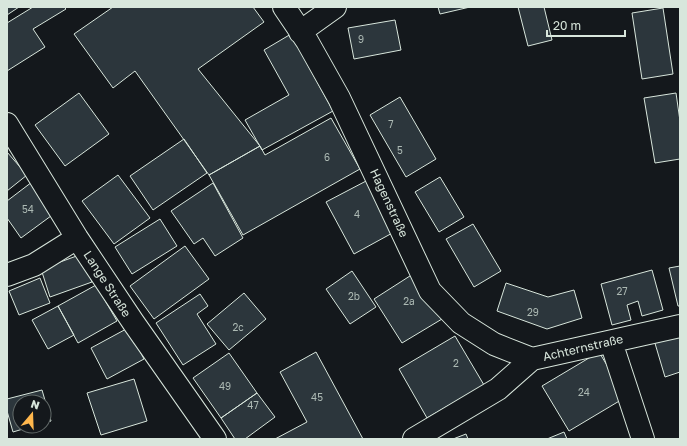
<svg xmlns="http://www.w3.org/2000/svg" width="687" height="446" font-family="'Golos Text',sans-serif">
	<rect width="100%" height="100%" fill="#14181c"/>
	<!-- building -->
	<path fill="#2c363c" stroke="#d8e6dc" d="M 7,7 L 19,7 L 7,15 Z
		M 33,7 L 64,7 L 66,9 L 33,29 L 45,47 L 7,71 L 7,23 Z
		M 113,7 L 253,7 L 264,22 L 198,69 L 260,146 L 209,175 L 135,71 L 113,88 L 74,34 Z
		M 438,7 L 470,7 L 440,14 Z
		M 518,7 L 544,7 L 552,40 L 528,46 Z
		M 663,8 L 673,74 L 642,79 L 632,13 Z
		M 395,20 L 401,50 L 354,59 L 348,28 Z
		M 291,34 L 333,111 L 262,150 L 245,120 L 289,95 L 264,50 Z
		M 79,93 L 109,134 L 65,166 L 35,125 Z
		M 676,93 L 680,121 L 680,159 L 655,163 L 644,98 Z
		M 400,97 L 436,159 L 406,177 L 370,115 Z
		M 331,118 L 360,169 L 243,235 L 209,175 L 260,146 L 265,155 Z
		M 184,139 L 207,173 L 153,210 L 130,176 Z
		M 7,152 L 27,175 L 7,191 Z
		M 118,175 L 150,218 L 114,244 L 82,201 Z
		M 440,177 L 464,217 L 439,232 L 415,192 Z
		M 368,180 L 396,231 L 354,254 L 326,202 Z
		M 32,182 L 55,213 L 21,238 L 7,218 L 7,201 Z
		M 213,183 L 243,238 L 215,256 L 203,238 L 194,244 L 171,211 Z
		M 160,219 L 177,246 L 132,274 L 115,247 Z
		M 473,224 L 501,271 L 474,287 L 446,239 Z
		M 185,246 L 209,279 L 154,319 L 130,286 Z
		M 82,254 L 92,282 L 50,297 L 41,269 Z
		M 680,266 L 680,306 L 678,306 L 669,268 Z
		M 652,270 L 663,310 L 642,316 L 638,301 L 627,305 L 631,320 L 612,325 L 601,284 Z
		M 352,271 L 376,307 L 350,324 L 326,289 Z
		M 413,274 L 442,319 L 402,343 L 374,299 Z
		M 40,278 L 50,303 L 19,315 L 9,291 Z
		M 506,283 L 548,297 L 574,290 L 582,318 L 547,329 L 497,311 Z
		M 96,285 L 117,321 L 78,343 L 58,306 Z
		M 244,293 L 266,319 L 229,350 L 207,324 Z
		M 200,294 L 208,306 L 197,314 L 216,344 L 183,365 L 156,323 Z
		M 58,306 L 74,335 L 48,349 L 32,320 Z
		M 128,328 L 144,359 L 107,379 L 91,348 Z
		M 680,332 L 680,372 L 665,377 L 654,340 Z
		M 455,336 L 484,385 L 427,418 L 399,369 Z
		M 316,352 L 363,439 L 275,439 L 307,422 L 280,372 Z
		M 599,352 L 626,397 L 569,431 L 542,386 Z
		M 229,353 L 257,393 L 221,418 L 193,378 Z
		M 134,379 L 147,421 L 101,435 L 87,393 Z
		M 42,390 L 51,421 L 44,423 L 44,402 L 20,402 L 20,426 L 33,426 L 13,432 L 7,411 L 7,399 Z
		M 257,393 L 275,417 L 245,439 L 235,439 L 221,418 Z
		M 564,432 L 567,439 L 547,439 Z
		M 466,434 L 468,439 L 453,439 Z"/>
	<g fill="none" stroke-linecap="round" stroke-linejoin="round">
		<!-- minor casing -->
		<g stroke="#d8e6dc" stroke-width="24">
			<path id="minor" d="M 284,7 L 307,41 L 339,98 L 430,291 L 461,323 L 494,344 L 532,359
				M 300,32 L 335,7
				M 7,124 L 77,238 L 133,322 L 215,439
				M 7,275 L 34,265 L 77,238
				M 611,342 L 643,439
				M 414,439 L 498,389 L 532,359 L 680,326"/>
		</g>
		<!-- minor -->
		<use href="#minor" stroke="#14181c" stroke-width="22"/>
	</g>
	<g text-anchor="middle" stroke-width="3" stroke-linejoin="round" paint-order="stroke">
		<!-- number labels -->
		<g font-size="10" fill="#adbab4">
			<text x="361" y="43">9</text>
			<text x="391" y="128">7</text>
			<text x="400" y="154">5</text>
			<text x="327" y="161">6</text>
			<text x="28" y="213">54</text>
			<text x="357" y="218">4</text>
			<text x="622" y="295">27</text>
			<text x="354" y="300">2b</text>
			<text x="409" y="305">2a</text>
			<text x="533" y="316">29</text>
			<text x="238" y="331">2c</text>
			<text x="456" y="367">2</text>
			<text x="225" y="390">49</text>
			<text x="584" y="396">24</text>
			<text x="317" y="401">45</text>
			<text x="253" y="409">47</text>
		</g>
		<!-- street labels -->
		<g font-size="12" fill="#d8e6dc" stroke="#14181c">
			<text transform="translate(389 203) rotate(65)" y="4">Hagenstraße</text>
			<text transform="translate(107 284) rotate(57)" y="4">Lange Straße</text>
			<text transform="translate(583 348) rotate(-13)" y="4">Achternstraße</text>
		</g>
	</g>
	<!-- border -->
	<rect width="687" height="446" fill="none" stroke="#d8e6dc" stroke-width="16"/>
	<!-- north arrow -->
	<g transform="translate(32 414) rotate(19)"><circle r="19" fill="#14181c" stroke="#626a69"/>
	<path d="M0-3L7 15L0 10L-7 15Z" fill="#ffb74d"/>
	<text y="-6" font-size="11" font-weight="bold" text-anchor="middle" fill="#d8e6dc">N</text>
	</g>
	<!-- scale -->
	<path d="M547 30v6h78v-6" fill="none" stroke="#d8e6dc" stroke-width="2"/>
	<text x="553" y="30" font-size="12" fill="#d8e6dc" stroke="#14181c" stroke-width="3" paint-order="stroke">20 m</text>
</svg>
